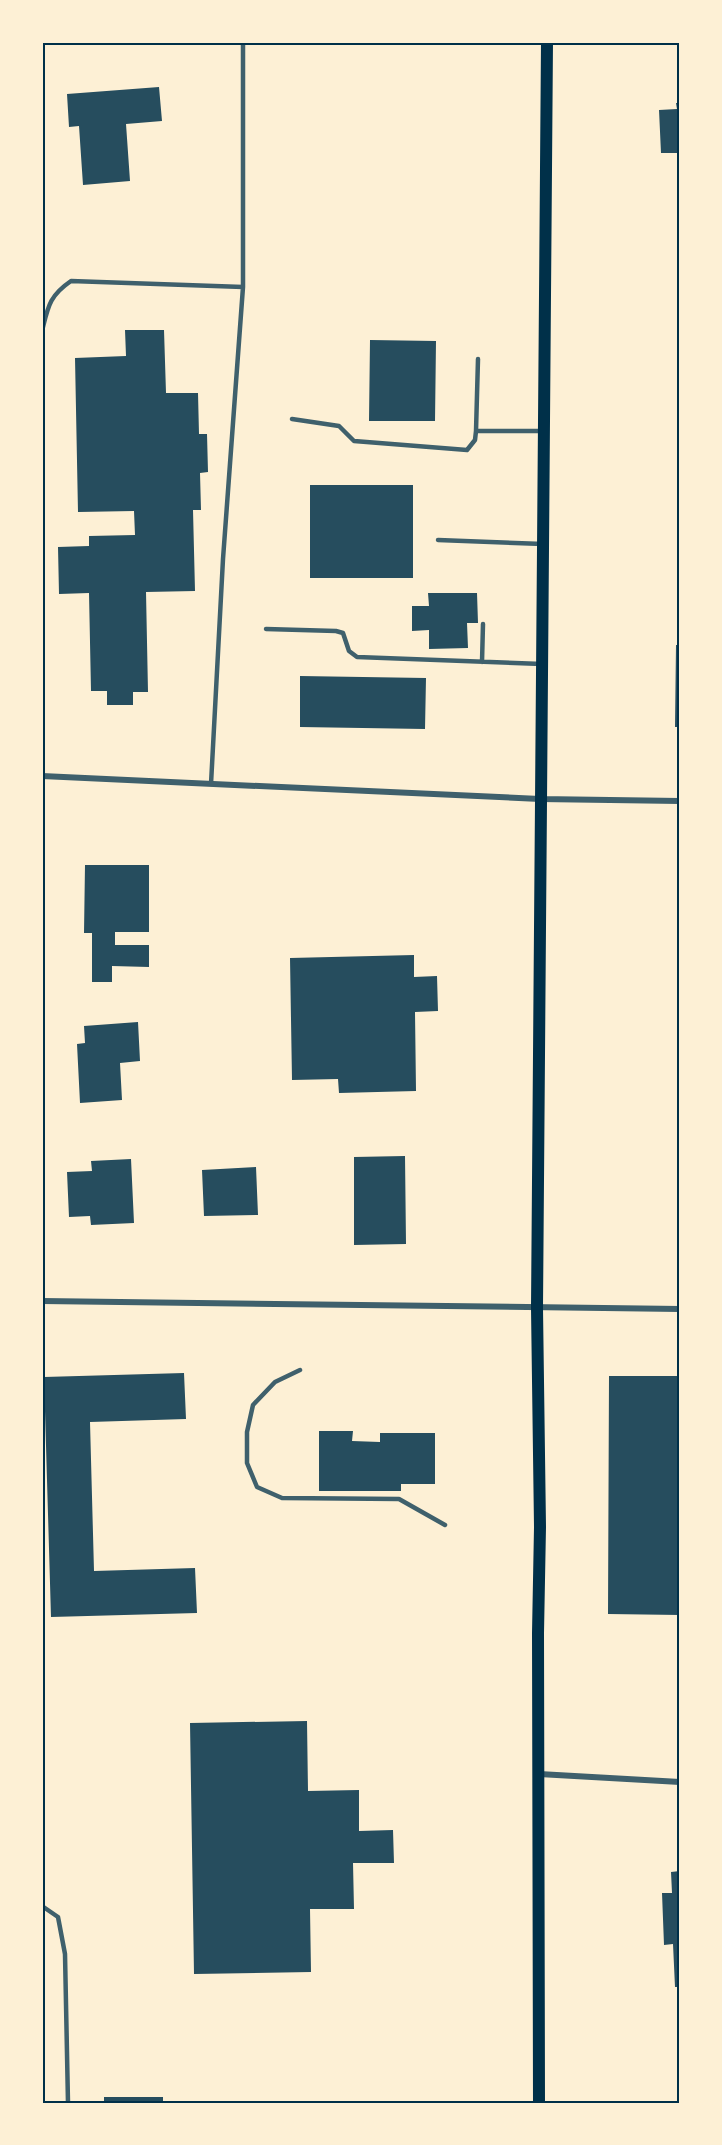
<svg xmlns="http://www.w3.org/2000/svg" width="722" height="2145" font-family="'Golos Text',sans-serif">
	<rect width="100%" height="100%" fill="#fdf0d5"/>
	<!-- building -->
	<path fill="#264d5e" d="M 159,87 L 162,121 L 126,124 L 130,181 L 83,185 L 79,126 L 69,127 L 67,94 Z
		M 676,103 L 680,103 L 680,153 L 661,153 L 659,110 L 677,109 Z
		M 125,330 L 164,330 L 166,393 L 198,393 L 199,434 L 207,434 L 208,472 L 200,473 L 201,510 L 193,510 L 195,591 L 146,592 L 148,692 L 133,692 L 133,705 L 107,705 L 107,691 L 91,691 L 89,593 L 59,594 L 58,547 L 89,546 L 89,536 L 135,535 L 134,511 L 78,512 L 75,358 L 126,356 Z
		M 370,340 L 436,341 L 435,421 L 369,421 Z
		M 310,485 L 413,485 L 413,578 L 310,578 Z
		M 428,593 L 477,593 L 478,623 L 467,623 L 468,648 L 429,649 L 429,630 L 412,631 L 412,606 L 429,606 Z
		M 676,645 L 680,645 L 680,727 L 675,727 Z
		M 300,676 L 426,678 L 425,729 L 300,727 Z
		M 85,865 L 149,865 L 149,932 L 115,932 L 115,945 L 149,945 L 149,967 L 112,966 L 112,982 L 92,982 L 92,933 L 84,933 Z
		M 414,955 L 414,977 L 437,976 L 438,1011 L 415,1012 L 416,1091 L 339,1093 L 338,1079 L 292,1080 L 290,958 Z
		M 138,1022 L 140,1061 L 120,1063 L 122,1100 L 80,1103 L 77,1044 L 85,1043 L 84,1026 Z
		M 405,1156 L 406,1244 L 354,1245 L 354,1157 Z
		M 131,1159 L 134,1223 L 91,1225 L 90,1216 L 69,1217 L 67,1172 L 92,1171 L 91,1161 Z
		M 256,1167 L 258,1215 L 204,1216 L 202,1170 Z
		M 184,1373 L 186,1419 L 90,1422 L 94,1571 L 195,1568 L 197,1613 L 51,1617 L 44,1377 Z
		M 609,1376 L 680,1376 L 680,1615 L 608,1614 Z
		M 319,1431 L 353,1431 L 352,1441 L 380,1442 L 380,1433 L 435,1433 L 435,1484 L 401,1484 L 401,1491 L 319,1491 Z
		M 307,1721 L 308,1791 L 359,1790 L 359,1831 L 393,1830 L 394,1863 L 353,1863 L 354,1909 L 310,1909 L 311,1972 L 194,1974 L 190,1723 Z
		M 680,1871 L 680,1987 L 675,1987 L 673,1944 L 664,1945 L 662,1893 L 672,1893 L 671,1872 Z
		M 104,2097 L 163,2097 L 163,2103 L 104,2103 Z"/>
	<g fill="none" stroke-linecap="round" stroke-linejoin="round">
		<!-- service -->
		<path stroke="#3f606c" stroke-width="4.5" d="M 42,331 C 48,307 49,296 71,281 L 243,287
			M 478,359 L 476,431 L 544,431
			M 292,419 L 339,426 L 354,441 L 467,450 L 475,440 L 476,431
			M 438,540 L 543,544
			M 266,629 L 336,631 L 343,633 L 349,651 L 357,657 L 542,664
			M 482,662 L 483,624
			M 211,784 L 223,559 L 243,287 L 243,42
			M 300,1370 L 275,1382 L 253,1405 L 247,1432 L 247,1463 L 257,1487 L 282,1498 L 399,1499 L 445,1525
			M 42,1906 L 58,1917 L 65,1954 L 68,2103"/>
		<!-- minor -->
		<path stroke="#3f606c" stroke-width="6" d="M 42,776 L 540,799 L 680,801
			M 42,1301 L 680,1309
			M 539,1774 L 680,1782"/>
		<!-- secondary -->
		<path stroke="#003049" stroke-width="12" d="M 539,2103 L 538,1633 L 540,1527 L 537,1308 L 547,42"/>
	</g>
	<!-- border -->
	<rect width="722" height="2145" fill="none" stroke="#fdf0d5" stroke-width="87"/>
	<rect x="44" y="44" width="634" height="2058" fill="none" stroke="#003049" stroke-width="2"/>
</svg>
